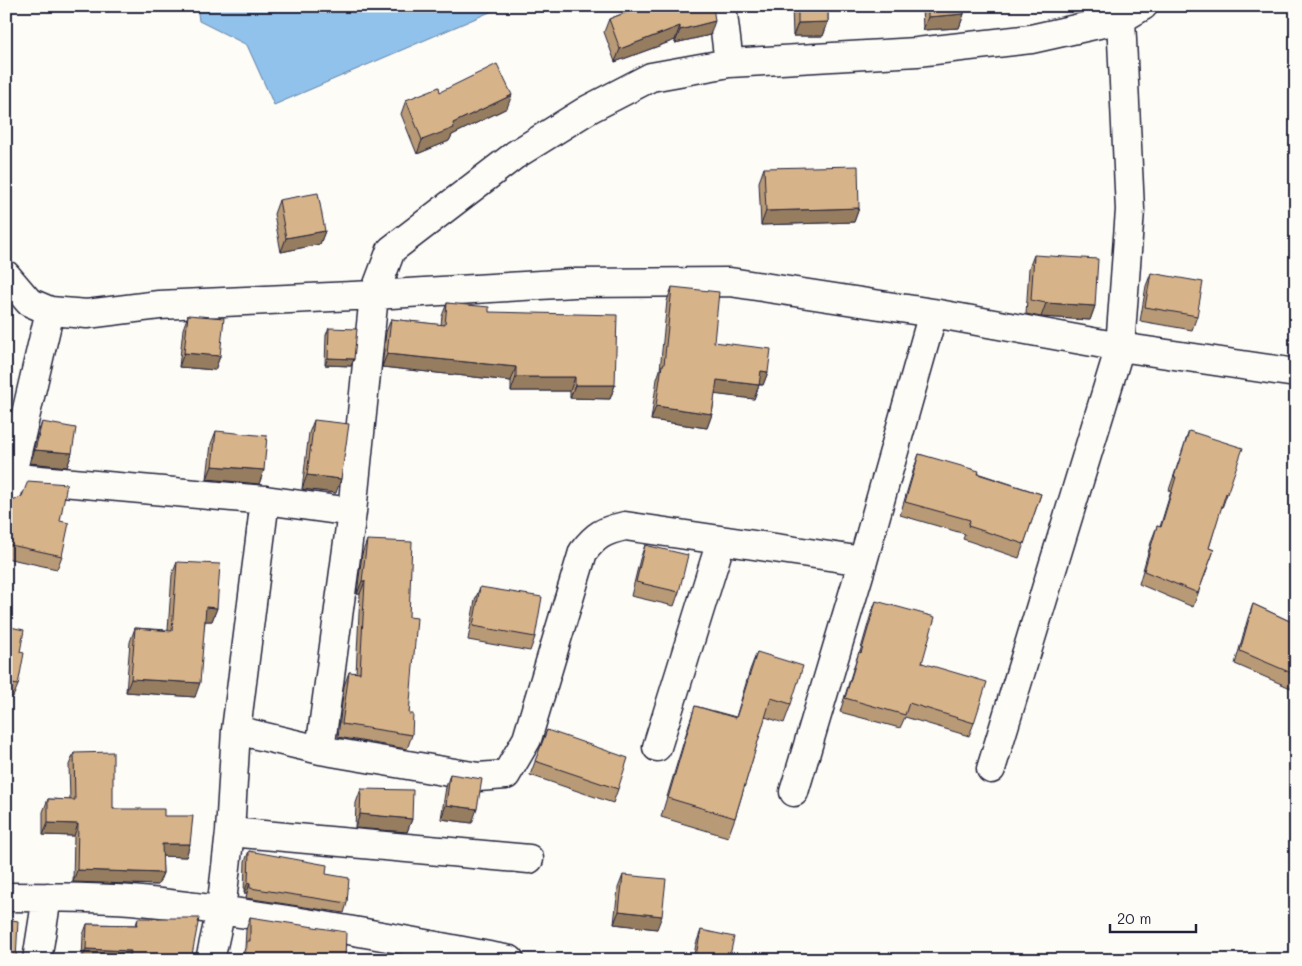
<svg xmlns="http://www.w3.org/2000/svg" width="1302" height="966" font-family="Mali,sans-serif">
	<rect width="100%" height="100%" fill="#fdfcf7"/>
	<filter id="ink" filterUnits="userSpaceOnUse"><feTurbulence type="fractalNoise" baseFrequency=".02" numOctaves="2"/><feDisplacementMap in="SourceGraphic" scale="10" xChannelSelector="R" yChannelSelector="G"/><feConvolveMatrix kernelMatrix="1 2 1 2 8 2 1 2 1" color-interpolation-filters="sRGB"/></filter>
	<g filter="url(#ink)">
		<!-- water -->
		<path fill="#90c2ec" stroke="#6482a5" d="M 197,6 L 504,6 L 274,105 L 247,45 L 199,21 Z"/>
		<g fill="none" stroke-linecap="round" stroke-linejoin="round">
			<!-- street casing -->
			<g stroke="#22223b" stroke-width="31">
				<path id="street" d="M 722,6 L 729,63
					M 6,275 L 29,302 L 50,311 L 87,314 L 159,305 L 374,295 L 574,283 L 730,282 L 933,313 L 1120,347 L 1296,373
					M 6,477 L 265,500 L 352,512
					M 6,499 L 50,311
					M 236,730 L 320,750 L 352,512 L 374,295 L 391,250 L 515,155 L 589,109 L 651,77 L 729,63 L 917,52 L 1031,39 L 1121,19 L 1143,6
					M 657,747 L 721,541
					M 320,750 L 478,777 L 506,775 L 527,739 L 583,552 C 596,535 603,531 625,526 L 863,561
					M 991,769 L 1120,347 L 1130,210 L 1121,19
					M 794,792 L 863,561 L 933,313
					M 230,832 L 529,859
					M 6,897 C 48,897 90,897 131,900 C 259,912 385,936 510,960
					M 37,960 L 47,897
					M 210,960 L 221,910 L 230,832 L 236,730 L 265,500"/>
			</g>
			<!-- street -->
			<use href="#street" stroke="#fdfcf7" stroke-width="28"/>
		</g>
		<!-- wall -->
		<path fill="#b99a76" stroke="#22223b" d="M 643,6 L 710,35 L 675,43 L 675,40 L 615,62 L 604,32 L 609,19 Z
			M 792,6 L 828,6 L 828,22 L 823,36 L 793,36 Z
			M 922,6 L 963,6 L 964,14 L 959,28 L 923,30 Z
			M 440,92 L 507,108 L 452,135 L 449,141 L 417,154 L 401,114 L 406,100 Z
			M 764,168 L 859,208 L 854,222 L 761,225 L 759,182 Z
			M 279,200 L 325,231 L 320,244 L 281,252 L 274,214 Z
			M 1034,255 L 1095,306 L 1090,320 L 1041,317 L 1026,314 L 1029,268 Z
			M 1151,273 L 1197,316 L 1192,330 L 1140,321 L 1146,286 Z
			M 672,287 L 714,342 L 768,372 L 763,385 L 759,385 L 754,399 L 715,394 L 712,414 L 707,428 L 651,420 L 657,379 L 660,370 L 667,301 Z
			M 447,303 L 489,312 L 615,385 L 610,399 L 570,398 L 570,391 L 511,391 L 511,381 L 382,367 L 386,332 L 391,319 L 441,325 L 442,316 Z
			M 188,315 L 220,356 L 215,370 L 179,367 L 183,329 Z
			M 329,328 L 354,359 L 351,366 L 325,365 L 326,335 Z
			M 314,420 L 336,493 L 302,489 L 309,433 Z
			M 42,422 L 72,453 L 67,467 L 30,463 L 37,436 Z
			M 216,431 L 264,470 L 259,484 L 207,479 L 211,444 Z
			M 1189,431 L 1227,494 L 1222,508 L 1221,507 L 1209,548 L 1214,550 L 1193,607 L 1139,584 L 1152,539 L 1157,526 L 1160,527 L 1171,491 L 1169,490 Z
			M 919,454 L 1041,494 L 1019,558 L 963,539 L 965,534 L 900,515 L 914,468 Z
			M 6,500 L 60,521 L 62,556 L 57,569 L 6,558 Z
			M 367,540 L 409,617 L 409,714 L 412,735 L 407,749 L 338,737 L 344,686 L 349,672 L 356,673 L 360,594 L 357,594 L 362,554 Z
			M 645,545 L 679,592 L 674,606 L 631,596 L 640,559 Z
			M 177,562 L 217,608 L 212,621 L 205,621 L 195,697 L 126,692 L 130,642 L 135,628 L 168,630 L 172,575 Z
			M 480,587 L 535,637 L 530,651 L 468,640 L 475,600 Z
			M 876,601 L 922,663 L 974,723 L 969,736 L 905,717 L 900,728 L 840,712 L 854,666 L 859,652 L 860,652 L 871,614 Z
			M 1253,604 L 1296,624 L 1296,681 L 1293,689 L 1235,664 L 1248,618 Z
			M 6,626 L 20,652 L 18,685 L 13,697 L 6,696 Z
			M 757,652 L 791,704 L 784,723 L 765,717 L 735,818 L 728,837 L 661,817 L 689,724 L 695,706 L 736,717 L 750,670 Z
			M 547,730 L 618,789 L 613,803 L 530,775 Z
			M 74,753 L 113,809 L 164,816 L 190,844 L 186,857 L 162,856 L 163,873 L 158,885 L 73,882 L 74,836 L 43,835 L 43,812 L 48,799 L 70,800 L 69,765 Z
			M 450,774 L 472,823 L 441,819 L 446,787 Z
			M 361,789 L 412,819 L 407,832 L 355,828 L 356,803 Z
			M 249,851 L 326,874 L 347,903 L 344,913 L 246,898 L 247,893 L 244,893 L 245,861 Z
			M 623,875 L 657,929 L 614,924 L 618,888 Z
			M 250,917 L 345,959 L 353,960 L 242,960 L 243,954 L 245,948 L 246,930 Z
			M 138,918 L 191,960 L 82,960 L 83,935 L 87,924 L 136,925 Z
			M 701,930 L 729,960 L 693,960 L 696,944 Z"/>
		<!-- shaded-wall -->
		<path fill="#967d60" stroke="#22223b" d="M 964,14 L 959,28 L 923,30 L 928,17 Z
			M 715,21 L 710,35 L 675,43 L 680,30 Z
			M 828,22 L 823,36 L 793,36 L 798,23 Z
			M 680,26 L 675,40 L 615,62 L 620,49 Z
			M 512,95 L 507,108 L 452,135 L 449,141 L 417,154 L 422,140 L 453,123 Z
			M 859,208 L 854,222 L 761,225 L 766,211 Z
			M 325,231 L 320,244 L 281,252 L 286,238 Z
			M 1046,303 L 1095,306 L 1090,320 L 1041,317 Z
			M 184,353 L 220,356 L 215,370 L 179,367 Z
			M 387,354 L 516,367 L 511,381 L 382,367 Z
			M 328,358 L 354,359 L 351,366 L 325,365 Z
			M 761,371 L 768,372 L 763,385 L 756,384 Z
			M 516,377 L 575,377 L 570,391 L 511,391 Z
			M 717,380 L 759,385 L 754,399 L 712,394 Z
			M 575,385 L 615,385 L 610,399 L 570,398 Z
			M 656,406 L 712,414 L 707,428 L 651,420 Z
			M 35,450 L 72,453 L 67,467 L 30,463 Z
			M 212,466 L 264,470 L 259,484 L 207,479 Z
			M 307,475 L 341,479 L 336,493 L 302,489 Z
			M 362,581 L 365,581 L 360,594 L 357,594 Z
			M 206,607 L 217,608 L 212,621 L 201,621 Z
			M 131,679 L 200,683 L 195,697 L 126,692 Z
			M 446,805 L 477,809 L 472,823 L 441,819 Z
			M 360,814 L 412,819 L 407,832 L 355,828 Z
			M 48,823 L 78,824 L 74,836 L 43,835 Z
			M 162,844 L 190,844 L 186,857 L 158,856 Z
			M 77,870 L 163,873 L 158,885 L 73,882 Z
			M 248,882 L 250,883 L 247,893 L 244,893 Z
			M 619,911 L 662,916 L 657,929 L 614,924 Z
			M 86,949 L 131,951 L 128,960 L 82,960 Z"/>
		<!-- building -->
		<path fill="#d7b389" stroke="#22223b" d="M 643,6 L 713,6 L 715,21 L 680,30 L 680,26 L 620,49 L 609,19 Z
			M 798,6 L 828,6 L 828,22 L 798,23 Z
			M 928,6 L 963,6 L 964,14 L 928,17 Z
			M 497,64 L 512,95 L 453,123 L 454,128 L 422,140 L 406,100 L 439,87 L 440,92 Z
			M 858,166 L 859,208 L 766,211 L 764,168 Z
			M 318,193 L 325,231 L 286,238 L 279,200 Z
			M 1034,255 L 1098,259 L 1095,306 L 1046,303 L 1031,300 Z
			M 1151,273 L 1203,282 L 1197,316 L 1145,307 Z
			M 672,287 L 719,292 L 714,342 L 771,349 L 768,372 L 761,371 L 759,385 L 717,380 L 712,414 L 656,406 L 662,365 L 664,365 Z
			M 447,303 L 489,307 L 489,312 L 617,315 L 615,385 L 575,385 L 575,377 L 516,377 L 516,367 L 387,354 L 391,319 L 445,325 Z
			M 188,315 L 224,318 L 220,356 L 184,353 Z
			M 329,328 L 357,329 L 354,359 L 328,358 Z
			M 314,420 L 349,424 L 341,479 L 307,475 Z
			M 42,422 L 76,428 L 72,453 L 35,450 Z
			M 216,431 L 267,436 L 264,470 L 212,466 Z
			M 1189,431 L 1243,448 L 1227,494 L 1226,493 L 1209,548 L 1214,550 L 1198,593 L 1144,571 L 1157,526 L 1161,527 L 1176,477 L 1174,477 Z
			M 919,454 L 979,471 L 978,474 L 1041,494 L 1024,544 L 968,526 L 970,520 L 905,502 Z
			M 28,481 L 67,484 L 60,521 L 69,523 L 62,556 L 6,544 L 6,500 L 8,501 L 15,500 L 22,496 Z
			M 367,540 L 412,542 L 409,617 L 417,618 L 409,714 L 413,714 L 412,735 L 342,724 L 349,672 L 360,673 L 365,581 L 362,581 Z
			M 645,545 L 688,555 L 679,592 L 636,582 Z
			M 177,562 L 220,564 L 217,608 L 206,607 L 200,683 L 131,679 L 135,628 L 172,631 Z
			M 480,587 L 542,597 L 535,637 L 473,626 Z
			M 876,601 L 935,617 L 922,663 L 987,682 L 974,723 L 909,703 L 905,715 L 845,698 L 859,652 L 861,653 Z
			M 1253,604 L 1296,624 L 1296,675 L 1240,651 Z
			M 6,626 L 24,630 L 20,652 L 24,653 L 18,685 L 6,683 Z
			M 757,652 L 803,666 L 791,704 L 771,698 L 735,818 L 668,798 L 695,706 L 736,718 Z
			M 547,730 L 628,758 L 618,789 L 535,761 Z
			M 113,752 L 113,809 L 164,809 L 164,816 L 193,816 L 190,844 L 162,844 L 163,873 L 77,870 L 78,824 L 48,823 L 48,799 L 75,800 L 74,753 Z
			M 450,774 L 482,779 L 477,809 L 446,805 Z
			M 361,789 L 413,790 L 412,819 L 360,814 Z
			M 249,851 L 327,865 L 326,874 L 349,878 L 347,903 L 250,888 L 250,883 L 248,882 Z
			M 623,875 L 666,879 L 662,916 L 619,911 Z
			M 250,917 L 346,932 L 345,959 L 353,960 L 246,960 L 247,941 L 250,941 Z
			M 138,918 L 199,918 L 191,960 L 129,960 L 131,951 L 86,949 L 87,924 L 137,925 Z
			M 6,919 L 18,921 L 16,960 L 6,960 Z
			M 701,930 L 734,937 L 729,960 L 695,960 Z"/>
	</g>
	<!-- margin -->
	<rect width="1302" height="966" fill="none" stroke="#fdfcf7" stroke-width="25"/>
	<rect x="12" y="12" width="1277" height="941" fill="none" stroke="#22223b" stroke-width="2" filter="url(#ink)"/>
	<!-- scale -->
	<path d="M1110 924v8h86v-8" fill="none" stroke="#22223b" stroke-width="2.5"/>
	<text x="1117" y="924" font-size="15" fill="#22223b" stroke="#fdfcf7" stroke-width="4" paint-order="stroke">20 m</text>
</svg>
